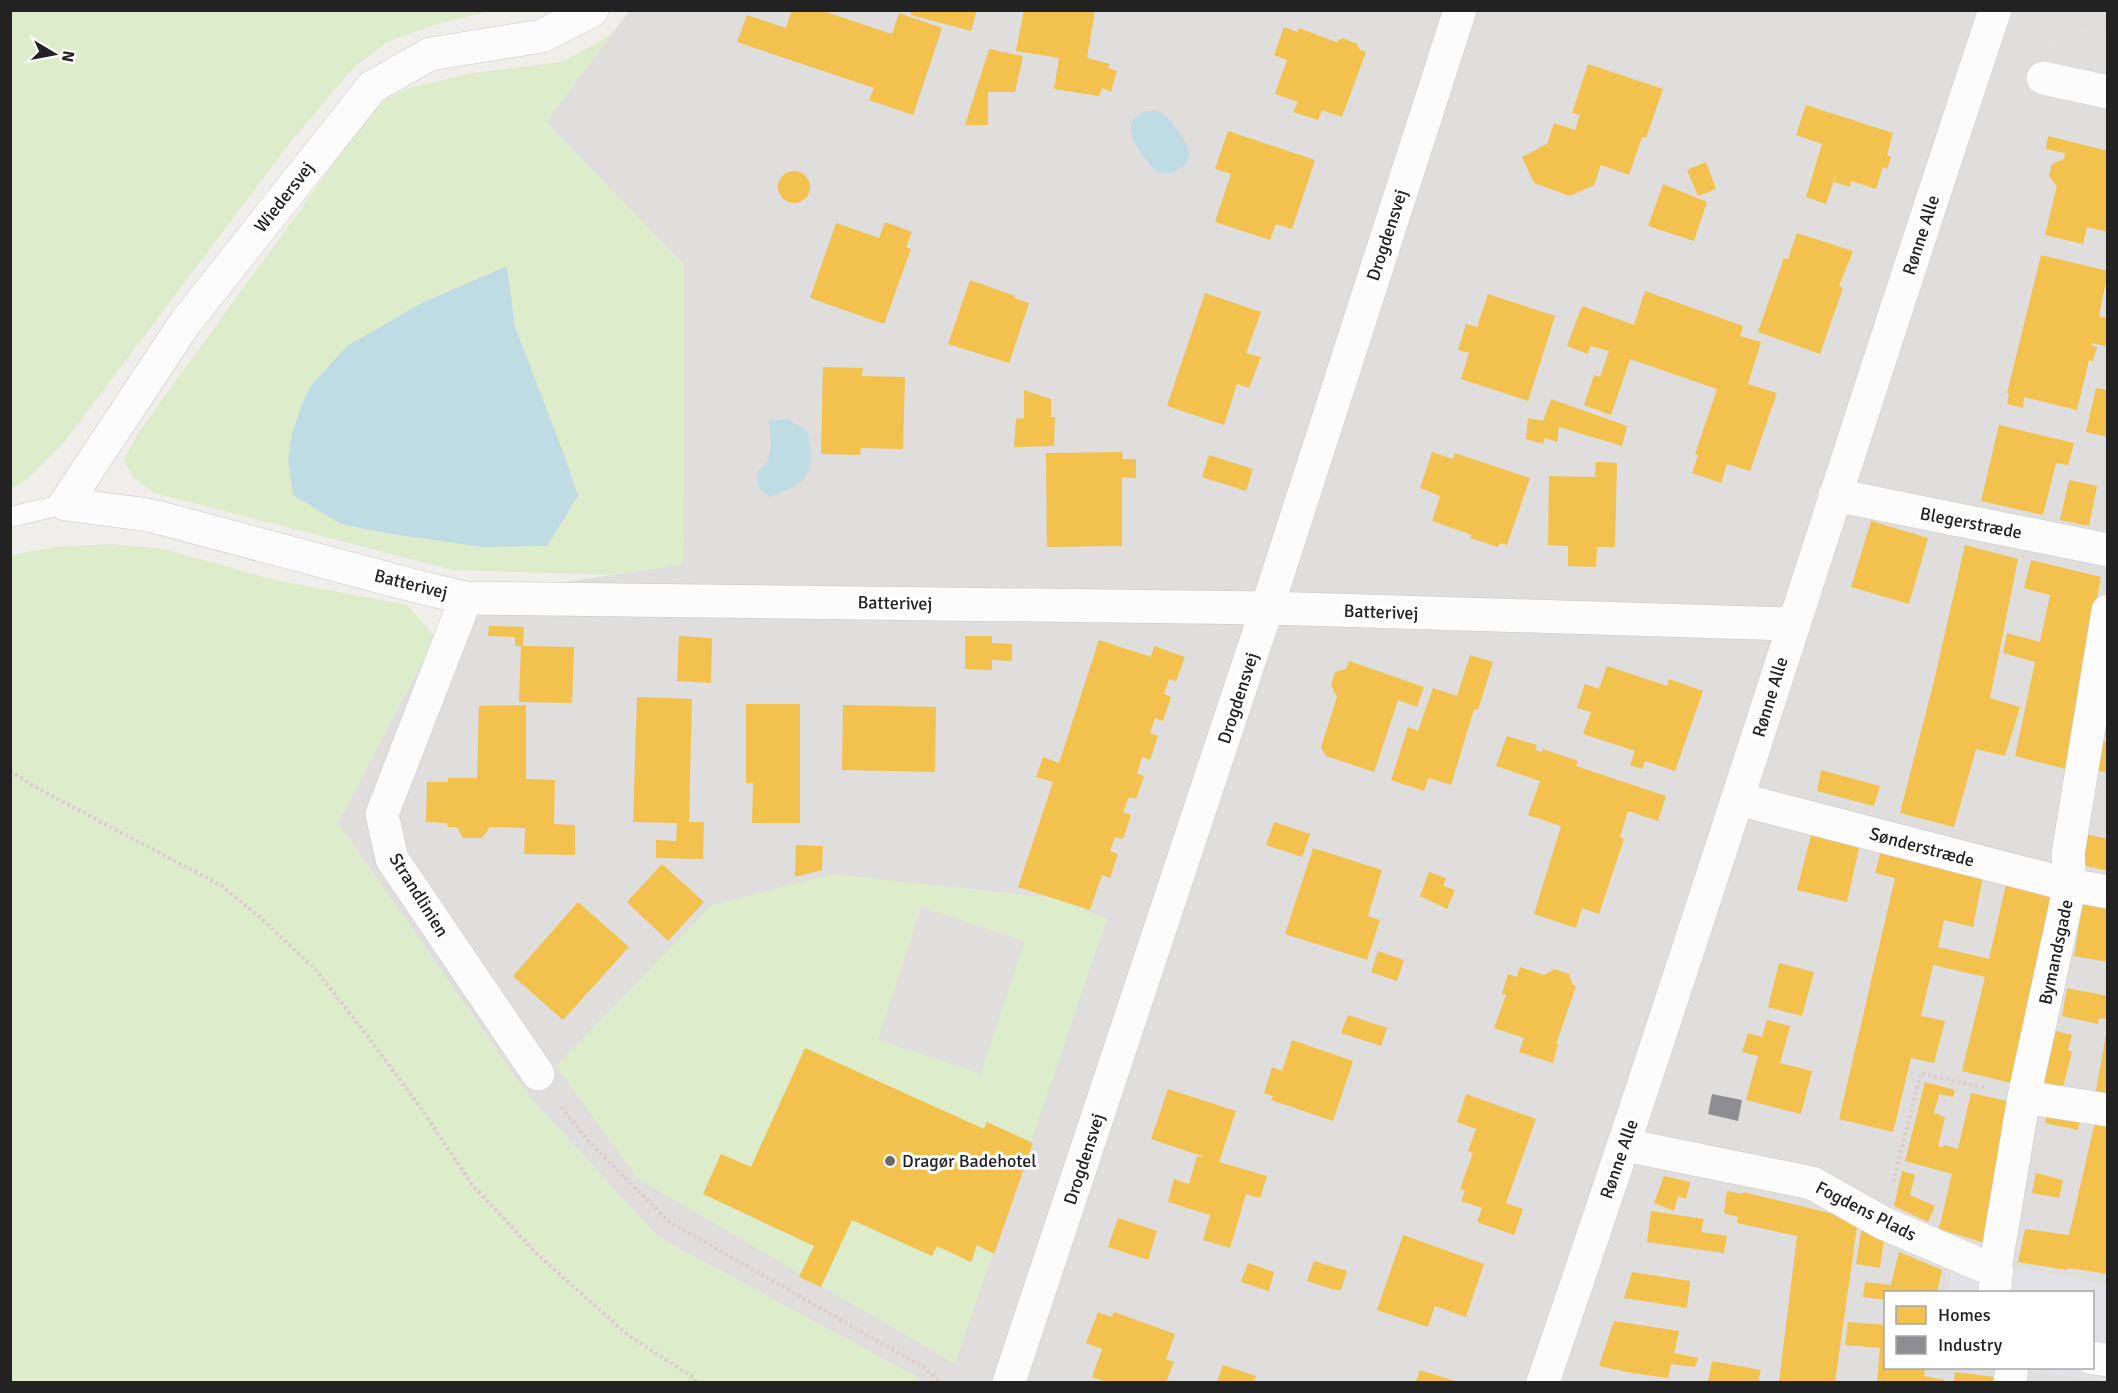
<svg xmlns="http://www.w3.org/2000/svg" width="2118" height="1393" font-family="Signika,sans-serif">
	<rect width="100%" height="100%" fill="#f0eeeb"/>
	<!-- residential -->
	<path fill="#dfdedc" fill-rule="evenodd" d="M 629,11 L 2107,11 L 2107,1382 L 920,1382 L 913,1375 L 658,1237 L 528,1095 L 338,823 L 455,599 L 683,564 L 684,265 L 546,122 ZM 1886,1292 L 2092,1292 L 2092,1368 L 1886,1368 Z"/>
	<!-- grass -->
	<path fill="#ddeccb" d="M 11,10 L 490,10 L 490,11 L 431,26 L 387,42 L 354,67 L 289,144 L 65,441 L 27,479 L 11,489 Z
		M 612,34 L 546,122 L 684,265 L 683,564 L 612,575 L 454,570 L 154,493 L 133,477 L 124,460 L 138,433 L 377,104 L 406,89 L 466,74 L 562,62 Z
		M 110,544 L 164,549 L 275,580 L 407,605 L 435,637 L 338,823 L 528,1095 L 658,1237 L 913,1375 L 920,1382 L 11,1382 L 11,555 L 55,547 Z
		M 834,874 L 1056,898 L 1107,919 L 955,1364 L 638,1179 L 556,1066 L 712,905 Z"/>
	<!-- parking -->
	<path fill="#e0dfde" d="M 2054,22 L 2107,33 L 2107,102 L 2045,88 Z
		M 921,907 L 1025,941 L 981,1074 L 878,1040 Z"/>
	<!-- plaza -->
	<path fill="#e2e1e5" d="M 1954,1254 L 2107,1285 L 2107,1382 L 2004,1368 L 2092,1368 L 2092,1292 L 1948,1292 Z"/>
	<!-- water -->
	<path fill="#bfdbe3" d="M 1146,111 C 1150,111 1157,110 1160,112 C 1169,116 1189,143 1189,153 C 1189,157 1187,162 1184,165 C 1177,173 1164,176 1155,170 C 1152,168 1149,163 1146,160 C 1134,144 1119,121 1146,111 Z
		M 507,266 L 515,327 L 563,452 L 578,496 L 547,546 L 483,547 L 392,534 L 341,524 L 293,495 L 288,459 L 292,434 L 300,410 L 309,388 L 347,346 L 422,303 Z
		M 787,419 L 808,432 C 815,474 810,483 770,497 L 759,489 L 757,473 L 768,461 L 771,444 L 769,421 Z"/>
	<!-- homes -->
	<path fill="#f2c14e" d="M 792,10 L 820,10 L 892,34 L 899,13 L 942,28 L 913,115 L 869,100 L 874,88 L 737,42 L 747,15 L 786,28 Z
		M 911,10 L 977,10 L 971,31 L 911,15 Z
		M 1024,10 L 1095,10 L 1087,58 L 1110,64 L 1108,68 L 1117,71 L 1111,92 L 1102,88 L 1099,96 L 1054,89 L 1059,58 L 1016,51 Z
		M 1284,27 L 1297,32 L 1299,28 L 1336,42 L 1343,38 L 1357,44 L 1360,50 L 1366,52 L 1342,117 L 1322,110 L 1318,120 L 1293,112 L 1298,102 L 1275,94 L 1287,60 L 1274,55 Z
		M 989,49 L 1023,56 L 1015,92 L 988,92 L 988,125 L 965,125 Z
		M 1588,64 L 1663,89 L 1646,138 L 1642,137 L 1629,175 L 1601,165 L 1594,185 L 1570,196 L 1534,183 L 1522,157 L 1547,144 L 1554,123 L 1575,130 L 1580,115 L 1572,113 Z
		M 1806,105 L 1893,133 L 1887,155 L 1891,157 L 1887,169 L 1883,167 L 1876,189 L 1851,181 L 1850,187 L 1834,182 L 1836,177 L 1835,177 L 1826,204 L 1806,197 L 1822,144 L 1796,135 Z
		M 1228,131 L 1315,160 L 1292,229 L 1276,224 L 1270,240 L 1215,222 L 1231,174 L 1215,169 Z
		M 2048,136 L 2108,151 L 2108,232 L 2087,227 L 2083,244 L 2045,235 L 2057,186 L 2049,176 L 2052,164 L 2064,159 L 2065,153 L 2046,149 Z
		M 1706,162 L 1716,189 L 1698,196 L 1687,170 Z
		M778 187a16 16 0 1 1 32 0a16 16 0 1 1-32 0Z
		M 1663,184 L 1707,202 L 1694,241 L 1648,226 Z
		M 885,222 L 912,232 L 906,247 L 911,249 L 884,324 L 810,298 L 836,223 L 879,238 Z
		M 1797,233 L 1853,251 L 1839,286 L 1843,288 L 1820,354 L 1758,332 L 1784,258 L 1788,259 Z
		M 2041,255 L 2108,271 L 2099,316 L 2108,319 L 2108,347 L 2092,343 L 2092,346 L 2097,347 L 2093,361 L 2089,360 L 2077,410 L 2024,397 L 2023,408 L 2007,404 L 2009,394 L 2007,393 Z
		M 970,280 L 1015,296 L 1014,298 L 1029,303 L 1009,363 L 948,344 Z
		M 1645,291 L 1743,326 L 1740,336 L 1761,342 L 1748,384 L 1777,393 L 1750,471 L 1727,464 L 1721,483 L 1692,473 L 1698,455 L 1695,454 L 1717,389 L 1630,359 L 1611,415 L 1584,405 L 1594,375 L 1600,377 L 1609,351 L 1590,346 L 1588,354 L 1567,346 L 1582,306 L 1634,325 Z
		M 1205,293 L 1261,312 L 1246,353 L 1261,357 L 1249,388 L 1237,384 L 1224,425 L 1167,406 Z
		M 1488,294 L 1555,316 L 1528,401 L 1461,379 L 1469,353 L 1458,350 L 1466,324 L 1477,327 Z
		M 823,367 L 863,368 L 862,376 L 905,377 L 903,449 L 861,448 L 860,455 L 821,454 Z
		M 2096,388 L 2108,390 L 2108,437 L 2086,432 Z
		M 1024,390 L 1051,399 L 1051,417 L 1055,417 L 1054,446 L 1014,447 L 1016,419 L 1024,418 Z
		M 1551,399 L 1627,426 L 1622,446 L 1559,427 L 1557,442 L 1545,438 L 1543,444 L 1526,439 L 1528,418 L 1543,421 Z
		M 1999,425 L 2074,443 L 2068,465 L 2056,463 L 2043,515 L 1981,501 Z
		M 1122,452 L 1123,459 L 1136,459 L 1136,478 L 1122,477 L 1122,546 L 1047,547 L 1046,453 Z
		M 1432,452 L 1453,459 L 1455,453 L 1530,478 L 1507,545 L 1500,543 L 1498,547 L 1470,538 L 1472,535 L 1432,521 L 1440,496 L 1420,488 Z
		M 1209,455 L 1253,469 L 1246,491 L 1202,477 Z
		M 1596,462 L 1617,463 L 1615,547 L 1597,547 L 1596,567 L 1568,566 L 1568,546 L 1548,545 L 1549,476 L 1595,477 Z
		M 2069,480 L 2097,486 L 2089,526 L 2060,520 Z
		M 1871,521 L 1928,538 L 1909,604 L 1851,587 Z
		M 1965,545 L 2018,559 L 1990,698 L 2020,707 L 2005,756 L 1976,749 L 1954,827 L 1900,813 L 1934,681 Z
		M 2031,560 L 2101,577 L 2065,769 L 2015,756 L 2035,662 L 2003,653 L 2007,633 L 2040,642 L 2050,595 L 2024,588 Z
		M 489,626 L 524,627 L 523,646 L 574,647 L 572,703 L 519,702 L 521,646 L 515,646 L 515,637 L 488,636 Z
		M 679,636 L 712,638 L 711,683 L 677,681 Z
		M 965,636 L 992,636 L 992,643 L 1012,644 L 1012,661 L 992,660 L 992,670 L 965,669 Z
		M 1099,640 L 1151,657 L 1154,646 L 1185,657 L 1176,681 L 1169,679 L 1164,694 L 1171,697 L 1163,721 L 1155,718 L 1150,733 L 1158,736 L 1150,760 L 1142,757 L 1137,774 L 1144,776 L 1136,799 L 1129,797 L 1123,812 L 1131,815 L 1123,839 L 1115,837 L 1110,851 L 1118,854 L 1110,878 L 1102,875 L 1090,910 L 1018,887 L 1053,782 L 1036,777 L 1043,757 L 1059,763 Z
		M 1470,655 L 1493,662 L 1478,710 L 1474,709 L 1451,785 L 1429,778 L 1424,791 L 1391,780 L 1408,727 L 1418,731 L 1433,688 L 1457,696 Z
		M 1349,661 L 1424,687 L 1417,707 L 1398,700 L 1374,772 L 1326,756 L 1321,747 L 1337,697 L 1331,685 L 1335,672 L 1346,669 Z
		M 1607,666 L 1667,686 L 1669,679 L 1703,691 L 1675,771 L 1645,761 L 1642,769 L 1630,765 L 1635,751 L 1583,734 L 1591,712 L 1577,708 L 1585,684 L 1599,689 Z
		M 637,697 L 692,699 L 689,822 L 704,822 L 703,859 L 656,858 L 656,840 L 676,841 L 677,823 L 633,822 Z
		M 746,704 L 800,704 L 800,823 L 752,823 L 753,783 L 746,783 Z
		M 526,705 L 526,779 L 555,780 L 554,824 L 575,825 L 575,855 L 524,854 L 525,828 L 490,827 L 482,838 L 463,838 L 457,827 L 448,827 L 447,823 L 426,822 L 427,782 L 448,782 L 448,778 L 477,778 L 479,706 Z
		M 843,705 L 936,707 L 935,772 L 842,770 Z
		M 1507,736 L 1537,745 L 1535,750 L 1542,752 L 1543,749 L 1578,761 L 1576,766 L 1666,796 L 1658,821 L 1628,811 L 1620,837 L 1624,839 L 1599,914 L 1582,908 L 1576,928 L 1534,914 L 1561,826 L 1528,815 L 1540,781 L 1496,766 Z
		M 2097,740 L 2108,742 L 2108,773 L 2092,769 Z
		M 1821,770 L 1880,786 L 1874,806 L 1817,791 Z
		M 1274,822 L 1310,834 L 1302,857 L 1266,845 Z
		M 2079,833 L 2108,839 L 2108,871 L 2073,863 Z
		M 1811,835 L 1859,848 L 1847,902 L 1797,890 Z
		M 796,845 L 823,846 L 822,870 L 795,877 Z
		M 1313,848 L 1382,870 L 1368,916 L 1380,920 L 1367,960 L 1285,934 Z
		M 1881,851 L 1983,876 L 1973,927 L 1944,920 L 1938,947 L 1989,959 L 2007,880 L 2056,891 L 2011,1083 L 1962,1071 L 1985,977 L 1933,965 L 1921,1016 L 1945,1021 L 1934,1063 L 1911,1058 L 1893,1132 L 1839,1119 L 1895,878 L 1875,873 Z
		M 662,864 L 704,902 L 668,941 L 627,902 Z
		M 1429,872 L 1446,878 L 1443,886 L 1455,890 L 1447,909 L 1420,896 Z
		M 578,902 L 629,947 L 563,1020 L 513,976 Z
		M 2083,902 L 2108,907 L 2108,962 L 2074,956 Z
		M 1378,951 L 1404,960 L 1397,981 L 1371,972 Z
		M 1779,963 L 1814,972 L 1802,1016 L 1768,1007 Z
		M 1520,967 L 1544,975 L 1554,969 L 1569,974 L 1573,985 L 1576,986 L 1556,1044 L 1558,1044 L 1553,1063 L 1519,1052 L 1524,1038 L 1494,1028 L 1506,995 L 1502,994 L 1508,974 L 1517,977 Z
		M 2067,988 L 2108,996 L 2108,1019 L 2099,1018 L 2098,1024 L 2062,1016 Z
		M 1348,1015 L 1387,1028 L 1381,1046 L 1341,1033 Z
		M 1767,1020 L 1790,1026 L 1780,1063 L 1812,1071 L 1801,1114 L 1746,1100 L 1758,1056 L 1742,1052 L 1748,1033 L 1762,1037 Z
		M 2056,1031 L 2072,1035 L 2068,1050 L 2072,1052 L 2063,1087 L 2042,1082 Z
		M 2106,1034 L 2108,1034 L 2108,1093 L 2096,1091 Z
		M 1292,1040 L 1353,1061 L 1333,1121 L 1271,1100 L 1273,1096 L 1264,1093 L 1272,1067 L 1282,1071 Z
		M 805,1048 L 984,1129 L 987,1122 L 1033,1143 L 994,1254 L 977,1245 L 971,1262 L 937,1246 L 932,1256 L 852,1220 L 821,1287 L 799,1277 L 814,1246 L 703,1194 L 721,1154 L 751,1167 Z
		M 1925,1082 L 1955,1090 L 1953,1097 L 1939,1094 L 1934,1113 L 1945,1117 L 1938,1146 L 1943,1147 L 1944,1145 L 1958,1149 L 1971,1093 L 2016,1103 L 1985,1243 L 1939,1229 L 1952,1174 L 1905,1161 Z
		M 1168,1089 L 1236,1111 L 1219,1162 L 1267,1176 L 1260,1198 L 1246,1194 L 1230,1248 L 1203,1240 L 1210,1215 L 1168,1202 L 1174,1179 L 1189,1184 L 1197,1156 L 1205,1157 L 1151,1139 Z
		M 1466,1094 L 1536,1119 L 1506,1203 L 1523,1209 L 1514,1235 L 1477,1222 L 1482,1208 L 1461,1201 L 1465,1191 L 1460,1189 L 1473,1153 L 1468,1151 L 1476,1129 L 1457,1122 Z
		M 2050,1103 L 2082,1111 L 2078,1130 L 2045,1123 Z
		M 2097,1113 L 2108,1115 L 2108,1274 L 2069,1268 L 2066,1270 L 2018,1262 L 2025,1229 L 2069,1235 Z
		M 1902,1171 L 1915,1175 L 1910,1195 L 1935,1206 L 1928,1222 L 1894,1206 Z
		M 2036,1173 L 2063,1180 L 2059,1198 L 2032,1193 Z
		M 1664,1176 L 1690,1182 L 1686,1199 L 1678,1196 L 1674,1211 L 1654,1203 Z
		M 1727,1191 L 1742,1194 L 1743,1192 L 1858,1220 L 1835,1382 L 1779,1382 L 1797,1236 L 1737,1223 L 1738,1217 L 1724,1213 Z
		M 1651,1211 L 1704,1219 L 1701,1232 L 1727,1236 L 1724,1253 L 1647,1242 Z
		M 1118,1218 L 1157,1231 L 1148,1260 L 1108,1247 Z
		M 1862,1225 L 1884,1239 L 1880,1268 L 1856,1264 Z
		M 1403,1235 L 1484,1264 L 1466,1317 L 1435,1306 L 1428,1327 L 1377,1310 Z
		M 1899,1252 L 1942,1270 L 1937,1292 L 1886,1292 L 1886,1300 L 1863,1297 L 1865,1282 L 1891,1285 Z
		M 1314,1261 L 1347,1271 L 1341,1290 L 1332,1289 L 1307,1281 Z
		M 1248,1263 L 1274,1272 L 1269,1291 L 1241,1282 Z
		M 1632,1272 L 1690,1281 L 1687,1308 L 1624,1298 Z
		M 1098,1312 L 1111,1317 L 1114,1312 L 1175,1334 L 1166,1359 L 1174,1362 L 1166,1382 L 1107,1382 L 1092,1377 L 1102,1349 L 1086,1343 Z
		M 1614,1321 L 1679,1331 L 1674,1353 L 1698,1358 L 1695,1367 L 1671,1364 L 1668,1378 L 1632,1373 L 1599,1366 Z
		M 1848,1322 L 1886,1325 L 1886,1368 L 1925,1368 L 1924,1376 L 1944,1380 L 1944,1382 L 1877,1382 L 1880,1348 L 1845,1345 Z
		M 1712,1361 L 1761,1370 L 1758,1382 L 1708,1382 Z
		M 1223,1365 L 1256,1376 L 1254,1382 L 1217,1382 Z
		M 1420,1370 L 1458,1382 L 1416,1382 Z
		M 1955,1372 L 2003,1378 L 2002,1382 L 1954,1382 Z"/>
	<!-- industry -->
	<path fill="#8d8d92" d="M 1712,1094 L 1742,1100 L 1738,1121 L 1708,1114 Z"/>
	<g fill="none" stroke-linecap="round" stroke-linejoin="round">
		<!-- lane casing -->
		<g stroke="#c9c8c7" stroke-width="21">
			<path id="lane" d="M 10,517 L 65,504"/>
		</g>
		<!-- street casing -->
		<g stroke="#c9c8c7" stroke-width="34">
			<path id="street" d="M 592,10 L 542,36 L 430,54 L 372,87 L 185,323 L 65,504 L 149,515 L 419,587 L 466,598 L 1267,608 L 1792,624
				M 2043,78 L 2108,92
				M 1835,495 L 2108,550
				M 466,598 L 382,814 L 392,859 L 538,1074
				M 1738,799 L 2070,885 L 2108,892
				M 2024,1097 L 2108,1110
				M 1625,1145 L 1812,1183 L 1883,1223 L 1997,1272
				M 1995,1292 L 1996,1263 L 2024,1097 L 2070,885 L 2068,854 L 2108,611
				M 2092,1358 L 2108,1360
				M 1009,1382 L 1267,608 L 1460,10
				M 1543,1382 C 1700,927 1842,467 1995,10
				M 2010,1382 L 2012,1368"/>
		</g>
		<!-- path -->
		<path stroke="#dccecd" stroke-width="4" stroke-dasharray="3 3" stroke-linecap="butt" d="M 10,771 L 39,789 L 222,886 L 262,919 L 314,968 L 366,1034 L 420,1107 L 473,1186 L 536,1253 L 629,1336 L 694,1378 L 695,1382
			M 561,1107 L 593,1146 L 668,1221 L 925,1368 L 940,1382
			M 1893,1182 L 1921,1073 L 1986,1088"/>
		<!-- lane -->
		<use href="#lane" stroke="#fdfcfc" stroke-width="20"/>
		<!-- street -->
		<use href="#street" stroke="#fdfcfc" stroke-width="33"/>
	</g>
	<!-- markers -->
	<circle fill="#6a6968" stroke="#fff" stroke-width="2" cx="890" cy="1161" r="6"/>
	<g text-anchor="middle" stroke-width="6" stroke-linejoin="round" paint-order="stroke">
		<!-- street labels -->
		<g font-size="18" fill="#222" stroke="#fff">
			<text transform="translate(284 197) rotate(-52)" y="6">Wiedersvej</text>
			<text transform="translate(1387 235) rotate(-72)" y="6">Drogdensvej</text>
			<text transform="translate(1921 235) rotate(-72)" y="6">Rønne Alle</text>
			<text transform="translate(1971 523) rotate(11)" y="6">Blegerstræde</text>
			<text transform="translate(411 584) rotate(14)" y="6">Batterivej</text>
			<text transform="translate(895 603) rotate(1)" y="6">Batterivej</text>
			<text transform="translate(1381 612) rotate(2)" y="6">Batterivej</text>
			<text transform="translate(1770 697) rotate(-73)" y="6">Rønne Alle</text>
			<text transform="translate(1238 698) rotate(-72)" y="6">Drogdensvej</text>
			<text transform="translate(1922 847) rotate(15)" y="6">Sønderstræde</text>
			<text transform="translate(419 895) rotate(58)" y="6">Strandlinien</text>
			<text transform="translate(2056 952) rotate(-78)" y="6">Bymandsgade</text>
			<text transform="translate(1084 1159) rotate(-72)" y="6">Drogdensvej</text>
			<text transform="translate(1619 1159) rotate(-71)" y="6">Rønne Alle</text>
			<text transform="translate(1866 1211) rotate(27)" y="6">Fogdens Plads</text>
		</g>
		<!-- poi labels -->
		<g font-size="18" fill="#222" stroke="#fff" text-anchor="start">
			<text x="902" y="1167">Dragør Badehotel</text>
		</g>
	</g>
	<!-- border -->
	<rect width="2118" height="1393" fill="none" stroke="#222222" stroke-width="24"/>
	<!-- legend -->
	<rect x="1884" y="1291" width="210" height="78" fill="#ffffff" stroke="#a7a7a7" stroke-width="1.5"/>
	<rect x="1896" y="1306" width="30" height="18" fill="#f2c14e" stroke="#a7a7a7" stroke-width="1.5"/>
	<text x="1938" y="1321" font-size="18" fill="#222222">Homes</text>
	<rect x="1896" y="1336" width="30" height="18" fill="#8d8d92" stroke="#a7a7a7" stroke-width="1.5"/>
	<text x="1938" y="1351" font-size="18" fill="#222222">Industry</text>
	<!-- north arrow -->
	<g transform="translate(54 54) rotate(100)" stroke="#ffffff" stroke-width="4.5" paint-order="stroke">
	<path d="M0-4.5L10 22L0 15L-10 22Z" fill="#222222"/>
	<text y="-9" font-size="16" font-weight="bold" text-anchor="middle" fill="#222222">N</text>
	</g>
</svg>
